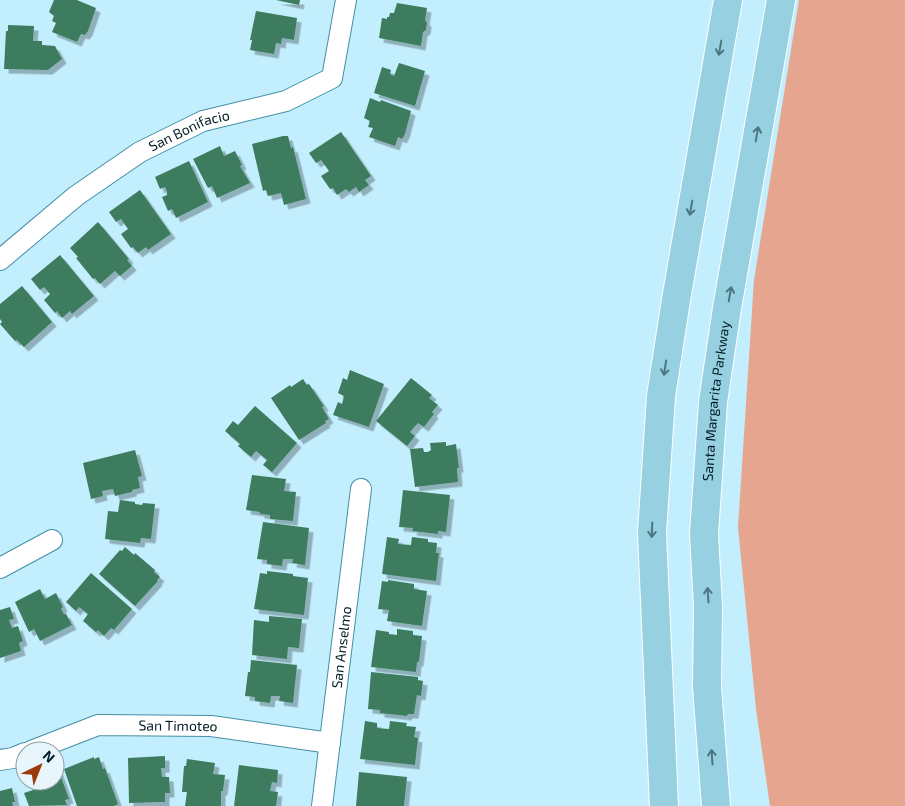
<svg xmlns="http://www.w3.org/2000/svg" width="905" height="806" font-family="'Exo 2',sans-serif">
	<defs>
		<filter id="shadow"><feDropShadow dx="4.5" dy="4.5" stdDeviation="0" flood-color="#0004"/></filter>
	</defs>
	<rect width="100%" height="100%" fill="#c3eefd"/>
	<!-- green -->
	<path fill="#e6a58e" d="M 799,0 L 905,0 L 905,806 L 770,806 L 756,709 L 738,527 L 754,280 Z"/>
	<!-- building -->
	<path fill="#3d7c5e" filter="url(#shadow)" d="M 54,0 L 77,0 L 96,8 L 88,31 L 85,35 L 81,34 L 77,42 L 52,32 L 56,23 L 52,21 L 54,16 L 49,12 Z
		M 276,0 L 300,0 L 299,5 Z
		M 397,3 L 427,8 L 425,20 L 427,23 L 426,30 L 423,32 L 421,46 L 379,38 L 382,18 L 387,19 L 387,17 L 389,17 L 390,13 L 394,13 Z
		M 256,11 L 297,18 L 294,40 L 282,38 L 281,44 L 276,43 L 274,54 L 250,50 L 252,40 L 250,40 Z
		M 8,25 L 34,26 L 33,41 L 42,41 L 42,45 L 55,46 L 62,59 L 48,70 L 4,69 L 6,31 L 8,31 Z
		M 399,63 L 425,71 L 415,106 L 374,93 L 382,67 L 391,70 L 390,74 L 394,76 Z
		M 370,98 L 380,102 L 381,100 L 411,111 L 405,134 L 402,139 L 398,137 L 395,146 L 369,137 L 373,128 L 368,127 L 370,121 L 364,118 Z
		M 341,132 L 371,176 L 365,180 L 369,185 L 359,192 L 356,187 L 349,192 L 346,189 L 337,195 L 333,188 L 330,189 L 321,176 L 329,171 L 321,160 L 316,163 L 309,153 Z
		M 283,136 L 288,136 L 291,148 L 293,147 L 306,199 L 284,205 L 281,193 L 268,196 L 266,190 L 263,191 L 252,144 Z
		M 220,146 L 224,156 L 235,151 L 242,165 L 240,166 L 250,183 L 217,198 L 212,186 L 208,188 L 193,159 Z
		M 189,161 L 208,202 L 176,218 L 172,209 L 168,211 L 162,197 L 167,195 L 167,192 L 165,187 L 160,189 L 155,177 Z
		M 140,190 L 171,234 L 148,250 L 146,247 L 138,253 L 133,247 L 131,248 L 121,234 L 128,229 L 121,219 L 116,222 L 109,212 Z
		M 98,222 L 129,259 L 127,260 L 132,266 L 120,276 L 115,271 L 100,284 L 95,278 L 93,279 L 76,258 L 78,257 L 70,248 Z
		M 60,255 L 94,296 L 72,314 L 70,311 L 62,318 L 57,311 L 55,313 L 44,300 L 50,294 L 44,287 L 40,290 L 31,279 Z
		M 22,286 L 52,322 L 24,347 L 17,340 L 15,341 L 0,324 L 2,322 L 0,319 L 0,304 Z
		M 350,370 L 384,384 L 369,427 L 333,415 L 338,402 L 342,404 L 344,396 L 338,393 L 343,378 L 347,380 Z
		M 411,378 L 432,395 L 429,398 L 438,405 L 432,412 L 434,414 L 424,427 L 418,423 L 410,432 L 415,436 L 407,446 L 376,421 Z
		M 303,379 L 307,385 L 309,384 L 324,406 L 322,407 L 329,419 L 325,421 L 326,423 L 299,440 L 271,398 L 290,385 L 291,387 Z
		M 255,406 L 297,443 L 272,472 L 263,465 L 267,460 L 256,451 L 251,457 L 238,446 L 240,444 L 225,431 L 233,421 L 238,425 Z
		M 446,442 L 446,446 L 456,444 L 459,468 L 457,468 L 458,482 L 415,487 L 410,449 L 423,448 L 424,452 L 428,452 L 431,450 L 430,443 Z
		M 135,450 L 142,476 L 138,477 L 140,488 L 132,490 L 132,492 L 115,496 L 113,489 L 102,491 L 103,496 L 91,499 L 83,463 Z
		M 252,475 L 286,479 L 284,491 L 296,492 L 293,521 L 270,519 L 270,515 L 260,514 L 260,512 L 246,510 Z
		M 403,490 L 450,495 L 446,532 L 438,531 L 438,534 L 412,531 L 413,528 L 399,527 Z
		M 120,500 L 135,502 L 135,504 L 142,505 L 143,503 L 155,504 L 151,539 L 141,538 L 140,543 L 105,539 L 108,511 L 118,512 Z
		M 263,522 L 309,528 L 305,565 L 292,563 L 293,559 L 283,559 L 282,566 L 267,564 L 267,560 L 257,559 Z
		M 387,537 L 399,539 L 398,544 L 411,545 L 412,537 L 428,539 L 428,542 L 437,543 L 436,553 L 439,553 L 436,581 L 382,574 Z
		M 125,547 L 134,555 L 135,553 L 155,570 L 154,572 L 160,577 L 157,580 L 158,581 L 135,606 L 99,574 L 120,550 L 122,551 Z
		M 267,571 L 293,574 L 293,576 L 308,578 L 304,615 L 254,609 L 260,573 L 267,574 Z
		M 91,573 L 132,609 L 114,630 L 111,628 L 104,636 L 98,630 L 96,632 L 83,621 L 88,614 L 79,607 L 76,611 L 66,602 Z
		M 388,580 L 414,584 L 414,589 L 427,591 L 422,626 L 387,621 L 389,610 L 378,609 L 382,581 L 388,582 Z
		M 40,589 L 45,599 L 56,593 L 63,607 L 61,609 L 64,614 L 66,614 L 72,625 L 40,641 L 34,629 L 29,632 L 15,602 Z
		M 10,607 L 14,619 L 9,620 L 12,628 L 18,626 L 23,641 L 19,643 L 21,651 L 0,658 L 0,610 Z
		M 269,616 L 302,619 L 299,648 L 288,647 L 287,659 L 252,655 L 254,620 L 269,622 Z
		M 397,629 L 413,631 L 413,635 L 422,636 L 419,662 L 417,662 L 416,672 L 371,667 L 376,630 L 389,632 L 389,634 L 397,635 Z
		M 251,660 L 297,665 L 293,703 L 279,701 L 280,696 L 271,696 L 270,703 L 255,701 L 255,697 L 245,696 L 248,672 L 250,672 Z
		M 371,672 L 418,677 L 418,680 L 423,681 L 421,696 L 417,695 L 414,714 L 408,714 L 407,716 L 380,713 L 380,710 L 368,709 Z
		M 365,721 L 377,723 L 377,728 L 389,729 L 390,721 L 407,723 L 406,726 L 416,727 L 414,737 L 418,738 L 415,765 L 360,759 Z
		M 165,756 L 165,768 L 161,768 L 162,777 L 169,777 L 170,793 L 165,793 L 165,802 L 129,803 L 128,758 Z
		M 94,757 L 94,759 L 99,757 L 103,769 L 105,768 L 118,804 L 114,806 L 77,806 L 64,769 Z
		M 187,759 L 215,763 L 213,774 L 225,775 L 223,791 L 221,791 L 221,806 L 185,806 L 187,792 L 182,792 L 184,766 L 186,766 Z
		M 239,765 L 278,770 L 277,783 L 272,782 L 270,791 L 278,792 L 276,806 L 234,806 Z
		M 58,769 L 69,799 L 65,800 L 67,805 L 29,806 L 24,793 L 36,789 L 33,781 L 55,781 L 55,770 Z
		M 359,772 L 407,777 L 404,806 L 356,806 Z
		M 12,788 L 15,802 L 12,802 L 13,806 L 0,806 L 0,791 Z"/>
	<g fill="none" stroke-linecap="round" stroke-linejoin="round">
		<!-- street casing -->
		<g stroke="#448fa6" stroke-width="22">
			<g id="street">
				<path id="s1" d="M 0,260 L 76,196 L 140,152 L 203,121 L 286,101 L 332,78 L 346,0"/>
				<path d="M 0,568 L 52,540"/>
				<path id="s2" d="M 31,751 L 98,725 L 211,726 L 330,743"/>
				<path d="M 0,760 L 13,758 L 25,753"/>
				<path id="s3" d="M 322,806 L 361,489"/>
			</g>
		</g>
		<!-- primary casing -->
		<g stroke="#fff" stroke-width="30">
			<g id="primary">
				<path d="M 664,806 L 652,533 L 661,396 L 676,300 L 728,0"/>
				<path id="s4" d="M 716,806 L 707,687 L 708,607 L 704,534 L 713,402 L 727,308 L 781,0"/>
			</g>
		</g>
		<!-- street -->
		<use href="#street" stroke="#fff" stroke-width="20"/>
		<!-- primary -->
		<use href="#primary" stroke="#97d0e1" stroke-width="28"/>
	</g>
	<!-- one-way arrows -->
	<defs><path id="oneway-shaft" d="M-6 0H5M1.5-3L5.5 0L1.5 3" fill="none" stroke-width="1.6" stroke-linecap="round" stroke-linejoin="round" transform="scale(1.25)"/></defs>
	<g stroke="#4c7683">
		<use href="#oneway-shaft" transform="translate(720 48) rotate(100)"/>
		<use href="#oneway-shaft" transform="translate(757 134) rotate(-80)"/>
		<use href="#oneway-shaft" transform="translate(691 208) rotate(100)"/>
		<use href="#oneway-shaft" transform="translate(730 294) rotate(-80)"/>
		<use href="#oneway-shaft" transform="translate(665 368) rotate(99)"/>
		<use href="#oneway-shaft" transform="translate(652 530) rotate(92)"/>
		<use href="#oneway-shaft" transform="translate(708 595) rotate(-94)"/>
		<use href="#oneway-shaft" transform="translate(712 757) rotate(-94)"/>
	</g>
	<g text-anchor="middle" stroke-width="4.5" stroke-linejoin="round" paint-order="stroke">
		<!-- street labels -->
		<g font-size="14" fill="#001c25" stroke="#e8f6fb">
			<text dy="5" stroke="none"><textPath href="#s1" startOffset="231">San Bonifacio</textPath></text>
			<text dy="5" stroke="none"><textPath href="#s4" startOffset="406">Santa Margarita Parkway</textPath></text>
			<text dy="5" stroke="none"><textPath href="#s3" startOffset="160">San Anselmo</textPath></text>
			<text dy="5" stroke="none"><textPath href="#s2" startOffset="152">San Timoteo</textPath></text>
		</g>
	</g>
	<!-- north arrow -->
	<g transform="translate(40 766) rotate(43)"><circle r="24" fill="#e8f6fb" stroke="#8b9fa5"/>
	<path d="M0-4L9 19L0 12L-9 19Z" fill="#9e3a09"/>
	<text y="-8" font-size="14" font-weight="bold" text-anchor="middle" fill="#001c25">N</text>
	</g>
</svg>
